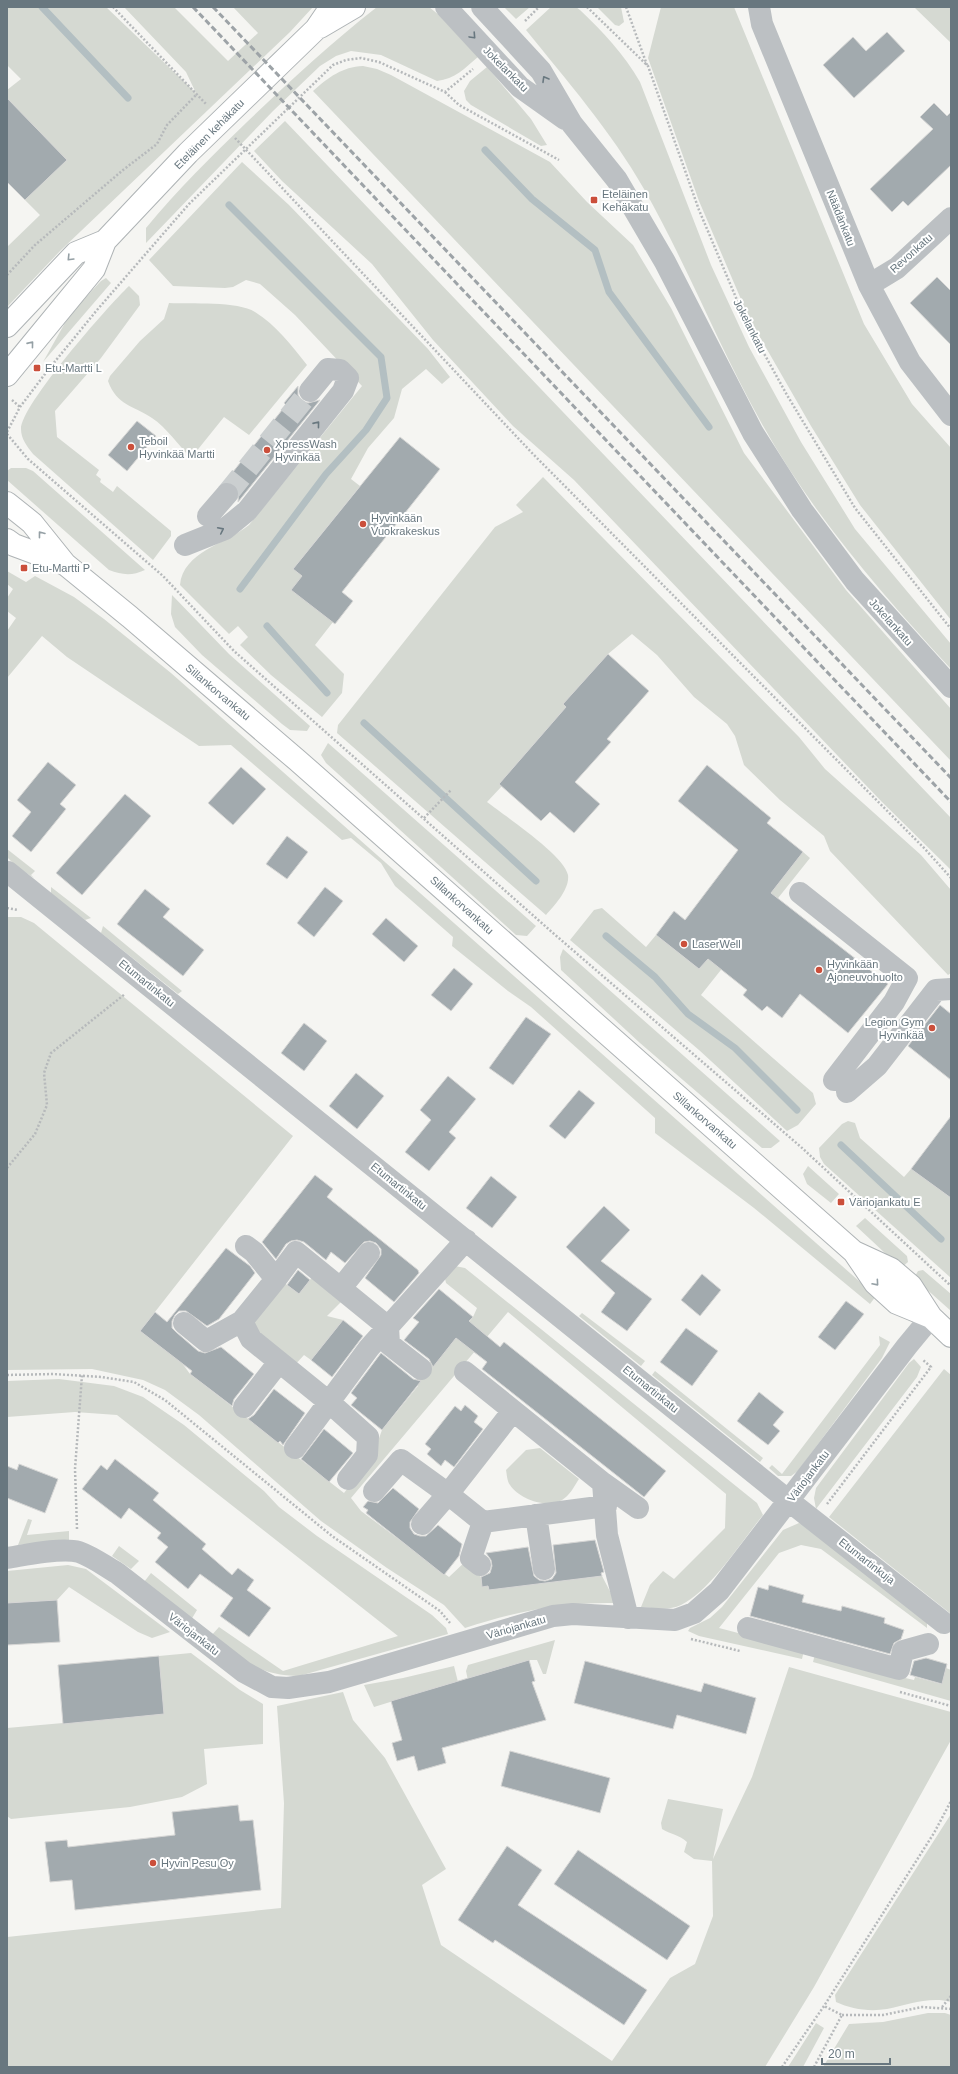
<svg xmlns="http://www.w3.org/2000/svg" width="958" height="2074" font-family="Helvetica,sans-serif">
	<rect width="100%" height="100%" fill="#f5f5f2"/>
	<!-- green -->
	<path fill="#d5d9d2" d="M 7,7 L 106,7 L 196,93 L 186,72 L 124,7 L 174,7 L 228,61 L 258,33 L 233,7 L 313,7 L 290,32 L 60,251 L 7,307 L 7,247 L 40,215 L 25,200 L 67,160 L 7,98 L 7,90 L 21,79 L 7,65 Z
		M 377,7 L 429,7 L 439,15 L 478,57 C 465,68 455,79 437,81 L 381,55 L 351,51 L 336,56 L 320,66 L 273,111 L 146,243 L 146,228 C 177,190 212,156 247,122 C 289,82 331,43 377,7 Z
		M 504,7 L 530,7 L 516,19 Z
		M 551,7 L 576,7 L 580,10 C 603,32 624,54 640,82 L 711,265 L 749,347 L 801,442 L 855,529 L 951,644 L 951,669 C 881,593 812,514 762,424 C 719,347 687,265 644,189 C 611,131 567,81 526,30 Z
		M 597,7 L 621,7 L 624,22 L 619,26 L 615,25 Z
		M 661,7 L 734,7 L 864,324 L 912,404 L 951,448 L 951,620 L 860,505 L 811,426 L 749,318 L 699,201 L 648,58 Z
		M 914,7 L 951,7 L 951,43 Z
		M 363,66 L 377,69 L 391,75 L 550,162 L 587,202 L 633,245 L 671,308 L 744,453 L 846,590 L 951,709 L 951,761 L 313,91 C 329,77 342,67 363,66 Z
		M 487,67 L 531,119 L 547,145 L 541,146 L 471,105 L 466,100 L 464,91 L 470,81 Z
		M 285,121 L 951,818 L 951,870 L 882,802 L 574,480 L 513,426 L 433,340 L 372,264 L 282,181 L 254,151 Z
		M 242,162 L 289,205 L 428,349 L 450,377 L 442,384 L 426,369 L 402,389 L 394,418 L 368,448 L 351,479 L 360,486 L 293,569 L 302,576 L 333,622 L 315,645 L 344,674 L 342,693 L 322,717 L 271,675 L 240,645 L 248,637 L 238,626 L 229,634 L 180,585 C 183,552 225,544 249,525 L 362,386 L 295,315 L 260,284 L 246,280 L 233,287 L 225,288 L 173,286 L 149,260 Z
		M 106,278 L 111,283 L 43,362 L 70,314 L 101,281 Z
		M 129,286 L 139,296 L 140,305 L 101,358 L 55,411 L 57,437 L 99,470 L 96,475 L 101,479 L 100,482 L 113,492 L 117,486 L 171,531 L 171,536 L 153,560 L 33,454 C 27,446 21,439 21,429 C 21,405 108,306 129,286 Z
		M 169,303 C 190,304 238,301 255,312 C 276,325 292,346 307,365 L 249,435 L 224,417 L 191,458 C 179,446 167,428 152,418 C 133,405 117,406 108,381 L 110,376 L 140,341 L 164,319 Z
		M 11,468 L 26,468 L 33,471 L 145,570 C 132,576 122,575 109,570 L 7,480 L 7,471 Z
		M 543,477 L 799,737 L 825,769 L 921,855 L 951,890 L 951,973 L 948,975 L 830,851 L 824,836 L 780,800 L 744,765 L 735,736 L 727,724 L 694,697 L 657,655 L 632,634 L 608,654 L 563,704 L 566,707 L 499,784 L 502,786 L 487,802 C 505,816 564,855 568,875 C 570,889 554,906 546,915 L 337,733 L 338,725 L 495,527 L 523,512 L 516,505 Z
		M 7,571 L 26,582 L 35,576 L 74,597 L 104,619 L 171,673 L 876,1296 L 870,1304 L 754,1208 L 655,1133 L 655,1118 L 531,1007 L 508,991 L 452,946 L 453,937 L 395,886 L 381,863 L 351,838 L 342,840 L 231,745 L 199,746 L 67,657 L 42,636 L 7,678 L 7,631 L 16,618 L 7,611 L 7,598 L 13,589 L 7,584 Z
		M 172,595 L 229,654 L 310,726 L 307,731 L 290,730 L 282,724 L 202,655 L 175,627 L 171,614 Z
		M 328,743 L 536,926 L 527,936 L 516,935 L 326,763 L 321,755 Z
		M 7,849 L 35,871 L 31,875 L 34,878 L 17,867 L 7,857 Z
		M 803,852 L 810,858 L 701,995 L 813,1093 L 816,1104 L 798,1125 L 787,1131 L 699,1050 L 570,940 L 594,910 L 602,908 L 646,947 L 656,935 L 699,969 L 712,954 L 719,959 Z
		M 51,887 L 91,918 L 85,920 L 51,894 Z
		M 7,917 L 21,917 L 34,923 L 293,1136 L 140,1331 L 182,1363 L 190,1374 L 344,1493 L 373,1455 L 382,1430 L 418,1386 L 414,1383 L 434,1357 L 438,1360 L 473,1317 L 477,1308 L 446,1283 L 444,1274 L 455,1266 L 465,1268 L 757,1503 L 763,1515 C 742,1541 710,1591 681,1605 C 669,1611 654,1608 641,1607 L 650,1585 L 663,1571 L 674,1579 L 725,1528 L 726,1494 L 508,1312 L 351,1498 L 361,1511 L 449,1577 L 467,1560 L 480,1573 L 482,1586 L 488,1586 L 489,1590 L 602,1576 L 616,1603 C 560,1602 518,1611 465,1628 L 444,1605 L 387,1568 L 321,1521 L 199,1415 L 165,1390 L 143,1380 L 92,1369 L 7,1370 Z
		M 103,926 L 182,991 L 178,994 L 101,933 Z
		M 563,949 L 780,1141 L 771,1148 L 762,1148 L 640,1043 L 561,970 L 560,957 Z
		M 848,1121 L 855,1123 L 860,1138 L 904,1177 L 911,1169 L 951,1198 L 951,1278 L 824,1164 L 820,1157 L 819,1148 L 842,1124 Z
		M 808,1166 L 839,1194 L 831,1203 L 807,1184 L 803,1174 Z
		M 865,1218 L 907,1256 L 908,1262 L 901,1268 L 856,1226 Z
		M 923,1270 L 951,1294 L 951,1311 L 914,1278 L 918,1271 Z
		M 313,1276 L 345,1298 L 327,1316 L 343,1320 L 311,1360 L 304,1355 L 293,1367 L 256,1336 L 252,1322 L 283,1282 L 299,1294 Z
		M 582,1313 L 645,1361 L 641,1366 L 579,1316 Z
		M 879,1336 L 890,1342 L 882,1358 L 798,1471 L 791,1476 L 778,1476 L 769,1468 L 772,1465 L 782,1474 L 880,1345 Z
		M 914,1359 L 921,1367 L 917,1377 L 816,1509 L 814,1498 L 816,1488 L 909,1363 Z
		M 944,1369 L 951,1375 L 951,1614 L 829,1517 Z
		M 655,1371 L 763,1458 L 760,1462 L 652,1375 Z
		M 59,1379 L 114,1386 L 143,1397 L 184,1425 L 264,1491 L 279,1507 L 317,1536 L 432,1615 L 446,1628 L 448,1634 L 299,1676 C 260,1676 240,1659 211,1636 L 219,1627 L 283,1671 L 398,1636 L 117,1415 L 75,1412 L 7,1417 L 7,1381 Z
		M 540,1448 L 579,1479 C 575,1485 571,1493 566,1497 C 551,1511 520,1500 510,1485 C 507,1481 507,1475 506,1470 L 526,1450 Z
		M 28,1519 L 32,1520 L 27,1535 L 69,1531 L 69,1540 L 18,1545 Z
		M 799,1523 L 806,1525 L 927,1620 L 927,1628 L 821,1549 L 801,1545 L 779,1553 L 719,1628 L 804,1650 L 802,1659 L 699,1636 L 688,1631 L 690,1628 L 710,1618 L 722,1607 L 783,1530 Z
		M 119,1546 L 139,1561 L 131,1569 L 112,1556 Z
		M 68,1565 L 86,1569 L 170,1632 L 152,1638 L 138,1632 L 69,1587 L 57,1600 L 7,1603 L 7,1571 Z
		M 151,1573 L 197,1610 L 191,1620 L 144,1582 Z
		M 555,1640 L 546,1674 L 543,1674 L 537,1660 L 529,1660 L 472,1677 L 470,1690 L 466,1671 L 468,1665 Z
		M 191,1653 L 240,1690 L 263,1704 L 263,1744 L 204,1749 L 207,1784 L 182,1797 L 130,1807 L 11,1819 L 7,1816 L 7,1728 L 164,1714 L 159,1656 Z
		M 815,1654 L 901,1677 L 914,1680 L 915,1677 L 941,1684 L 946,1668 L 951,1670 L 951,1701 L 813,1662 Z
		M 454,1666 L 460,1690 L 455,1682 L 374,1707 L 364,1685 L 403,1678 Z
		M 789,1667 L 951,1712 L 951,1740 L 814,1987 L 765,2067 L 7,2067 L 7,1937 L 281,1908 L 284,1803 L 277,1706 L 343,1692 L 353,1720 L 385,1758 L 446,1869 L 422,1885 L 441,1945 L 612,2061 L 670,1978 L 695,1964 L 713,1916 L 712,1861 L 694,1859 L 684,1852 L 687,1842 C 680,1835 670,1834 662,1829 L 661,1823 L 668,1799 L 723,1809 L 713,1859 L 752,1777 Z
		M 951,1814 L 951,2002 C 929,1996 908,2005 887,2009 C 869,2012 851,2009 836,2002 L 835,1995 Z
		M 928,2013 L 945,2013 L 951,2015 L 951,2067 L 823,2067 L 849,2024 L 883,2022 Z
		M 816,2023 L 824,2028 L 803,2067 L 788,2067 Z"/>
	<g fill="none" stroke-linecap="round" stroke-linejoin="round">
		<!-- stream -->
		<path stroke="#b3bfc2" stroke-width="7" d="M 42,7 L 128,98
			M 485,150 L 532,199 L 595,250 L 609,292 L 709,427
			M 229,205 L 381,357 L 387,398 L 366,430 L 326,474 L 240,589
			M 267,626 L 327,693
			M 364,723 L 536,881
			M 606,936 L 655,977 L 688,1014 L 735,1048 L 797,1110
			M 841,1145 L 941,1239"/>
	</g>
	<!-- building -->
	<path fill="#a2aaae" stroke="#d6d6d5" d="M 887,32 L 905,51 L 854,98 L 823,65 L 853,37 L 866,51 Z
		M 7,98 L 67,160 L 25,200 L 7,182 Z
		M 934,103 L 947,116 L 951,112 L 951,165 L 908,206 L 903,201 L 892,212 L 870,189 L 933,129 L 920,117 Z
		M 937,277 L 951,291 L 951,345 L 910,303 Z
		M 298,386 L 298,395 L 302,401 L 308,403 L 320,400 L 238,502 L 239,490 L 235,484 L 225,482 L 286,405 L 284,403 Z
		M 137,421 L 156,436 L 127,471 L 108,455 Z
		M 400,437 L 440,469 L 342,592 L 353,601 L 335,624 L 291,590 L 302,576 L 293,569 Z
		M 608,654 L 649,691 L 607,739 L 611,742 L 575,782 L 600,804 L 574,833 L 550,812 L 541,821 L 499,784 L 566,707 L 563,704 Z
		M 48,762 L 76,785 L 60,804 L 66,809 L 31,852 L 12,836 L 31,812 L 17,800 Z
		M 707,765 L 771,818 L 767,823 L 803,852 L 771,893 L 888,984 L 848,1033 L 800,994 L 782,1018 L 767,1006 L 762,1011 L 743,995 L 747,990 L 708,959 L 699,969 L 656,935 L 674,911 L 685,920 L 738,850 L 678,801 Z
		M 241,767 L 266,789 L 233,825 L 208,803 Z
		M 125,794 L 151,816 L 82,895 L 56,873 Z
		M 287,836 L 308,852 L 287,879 L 266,864 Z
		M 325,887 L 343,901 L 314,937 L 297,923 Z
		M 145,889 L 170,909 L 163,917 L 204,950 L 183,976 L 117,924 Z
		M 386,918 L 418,946 L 404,962 L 372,934 Z
		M 454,968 L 473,984 L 451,1011 L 431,995 Z
		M 940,1005 L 951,1014 L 951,1080 L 908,1046 Z
		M 526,1017 L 551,1034 L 513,1085 L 489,1068 Z
		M 304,1023 L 327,1041 L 304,1071 L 281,1053 Z
		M 356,1073 L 384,1096 L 357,1129 L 329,1106 Z
		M 448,1076 L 476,1099 L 449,1132 L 456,1138 L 429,1171 L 405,1152 L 431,1120 L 420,1110 Z
		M 579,1090 L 595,1103 L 565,1139 L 549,1126 Z
		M 951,1116 L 951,1198 L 911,1169 Z
		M 315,1175 L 333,1189 L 327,1197 L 418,1270 L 419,1273 L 394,1302 L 365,1278 L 381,1255 L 381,1249 L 376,1243 L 370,1241 L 364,1242 L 345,1263 L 331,1252 L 326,1260 L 304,1242 L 297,1240 L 291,1241 L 286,1244 L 276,1259 L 262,1242 Z
		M 491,1176 L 517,1197 L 492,1228 L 466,1208 Z
		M 604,1206 L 630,1230 L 601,1261 L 652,1299 L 627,1331 L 601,1312 L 615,1293 L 566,1247 Z
		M 226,1248 L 250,1266 L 255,1273 L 219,1319 L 207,1326 L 186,1311 L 179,1311 L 175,1315 L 172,1321 L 172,1328 L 176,1332 L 198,1351 L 205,1353 L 221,1347 L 254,1374 L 234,1399 L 232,1406 L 190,1374 L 192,1371 L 140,1331 L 155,1312 L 167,1322 Z
		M 298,1270 L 310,1280 L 299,1294 L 287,1285 Z
		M 702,1274 L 721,1290 L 700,1316 L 681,1300 Z
		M 439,1289 L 473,1317 L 469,1321 L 500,1347 L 504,1342 L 666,1471 L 644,1497 L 482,1369 L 487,1362 L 456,1338 L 433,1367 L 429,1359 L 404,1340 L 419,1322 L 413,1318 Z
		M 846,1301 L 864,1314 L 835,1350 L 818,1337 Z
		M 343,1320 L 363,1336 L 332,1377 L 311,1360 Z
		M 686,1328 L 718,1351 L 692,1386 L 660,1362 Z
		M 381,1353 L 413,1379 L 421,1381 L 382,1430 L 351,1405 L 357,1398 L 351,1393 Z
		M 274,1389 L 305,1413 L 283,1445 L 280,1441 L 278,1443 L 248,1419 L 254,1415 Z
		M 759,1392 L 784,1412 L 773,1425 L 780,1431 L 768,1445 L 737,1421 Z
		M 465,1405 L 478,1416 L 474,1422 L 483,1429 L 454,1467 L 445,1460 L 441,1466 L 427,1454 L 431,1449 L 425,1444 L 455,1406 L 461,1411 Z
		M 324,1429 L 353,1453 L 329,1482 L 301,1459 Z
		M 115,1459 L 159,1493 L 153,1500 L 206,1544 L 202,1549 L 232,1575 L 238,1568 L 254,1580 L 247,1590 L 271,1608 L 249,1637 L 220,1616 L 233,1598 L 200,1574 L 188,1589 L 155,1562 L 168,1547 L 157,1538 L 161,1533 L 129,1508 L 121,1519 L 82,1489 L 101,1465 L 107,1470 Z
		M 19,1464 L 58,1479 L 45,1513 L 7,1498 L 7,1466 L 17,1470 Z
		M 393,1488 L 419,1509 L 410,1522 L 410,1528 L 414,1534 L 420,1536 L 426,1536 L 438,1525 L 462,1544 L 459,1556 L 444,1575 L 366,1513 L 368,1510 L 363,1507 L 368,1501 L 378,1503 Z
		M 595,1540 L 604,1572 L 601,1573 L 602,1576 L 489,1590 L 488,1586 L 482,1587 L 481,1577 L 490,1573 L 492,1566 L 491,1560 L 486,1553 L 528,1547 L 534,1576 L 539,1580 L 545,1581 L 552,1579 L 556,1573 L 553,1545 Z
		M 769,1585 L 804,1595 L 802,1602 L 841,1611 L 842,1606 L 885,1618 L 884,1623 L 904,1630 L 901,1639 L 894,1643 L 890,1654 L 750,1616 L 758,1587 L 768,1590 Z
		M 57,1600 L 60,1642 L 7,1645 L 7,1603 Z
		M 159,1656 L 164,1714 L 63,1724 L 58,1665 Z
		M 926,1658 L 947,1664 L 942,1684 L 910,1675 L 914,1661 Z
		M 529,1660 L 535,1681 L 532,1682 L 546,1720 L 442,1748 L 446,1763 L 418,1771 L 414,1756 L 397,1761 L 392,1743 L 402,1740 L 391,1701 Z
		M 585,1661 L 701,1692 L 704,1683 L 756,1698 L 746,1734 L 677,1715 L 673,1729 L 574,1703 Z
		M 510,1751 L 610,1778 L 600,1813 L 501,1786 Z
		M 238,1805 L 240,1821 L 253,1820 L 261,1890 L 75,1910 L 72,1880 L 50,1882 L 45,1842 L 67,1840 L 68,1847 L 175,1835 L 172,1812 Z
		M 507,1846 L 542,1870 L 518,1905 L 647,1990 L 624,2025 L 495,1940 L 493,1943 L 458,1920 Z
		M 578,1850 L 690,1926 L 667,1960 L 554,1884 Z"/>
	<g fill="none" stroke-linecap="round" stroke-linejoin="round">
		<!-- minor-tunnel -->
		<path stroke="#cbcfd0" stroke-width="22" stroke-dasharray="22 11" stroke-linecap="butt" d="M 227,494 L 310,391"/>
		<!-- major casing -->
		<g stroke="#aeb3b5" stroke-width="24">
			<path id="major" d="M 320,27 L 354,7
				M 7,326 L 76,253 L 105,241 L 188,153 L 316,29 L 331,7
				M 7,375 L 94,269 L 105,241
				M 7,503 L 32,523 L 65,564 L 130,617 L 297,760 L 854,1252 L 875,1283 L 897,1303 L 931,1317
				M 7,540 L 14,545 L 65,564
				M 854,1252 L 891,1269 L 911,1286 L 931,1317 L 951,1336"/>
		</g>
		<!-- path -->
		<path stroke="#b6b9bb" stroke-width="2.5" stroke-dasharray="2 2" stroke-linecap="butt" d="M 113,7 L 206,104
			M 587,7 L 648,66 L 699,210 L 745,319 L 787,395 L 855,508 L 951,629
			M 626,7 L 647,65
			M 525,21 L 539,7
			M 445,92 L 459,105 L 559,160
			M 235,138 L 533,454 L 925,849 L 951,878
			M 7,275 L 35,245 L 123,170 L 157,144 L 167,125 L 197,94
			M 12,400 L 20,407
			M 7,432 L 20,407 L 48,370 L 97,310 L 189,204 L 333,65 L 346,60 L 361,58 L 379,62 L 445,92 L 473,69
			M 7,434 L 28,459 L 163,576 L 234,651 L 553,933 L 801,1147 L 951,1286
			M 424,818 L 451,790
			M 7,908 L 18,910
			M 7,1168 L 35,1134 L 47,1105 L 44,1073 L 51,1053 L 125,994
			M 7,1375 L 53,1374 L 101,1377 L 134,1382 L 165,1400 L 332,1536 L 440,1611 L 450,1623
			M 827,1504 L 931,1367 L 923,1360
			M 77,1529 L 75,1469 L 82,1375
			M 691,1639 L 740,1651
			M 900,1692 L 951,1706
			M 942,2007 L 951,1996
			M 842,2015 L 883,2015 L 922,2007 L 951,2009
			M 782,2067 L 824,2006 L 934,1833 L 951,1801
			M 814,2067 L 842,2015 L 824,2006"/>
		<!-- minor -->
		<path stroke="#bcc0c3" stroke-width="22" d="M 446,7 L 520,87 L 565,119
			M 482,7 L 541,71 L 572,124 L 617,180 L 665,262 L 753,433 L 802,510 L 855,581 L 951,687
			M 759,7 L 762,24 L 869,285 L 910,362 L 951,415
			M 869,285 L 897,268 L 951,218
			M 208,516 L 227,494
			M 185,545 L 225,529 L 247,511 L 343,391 L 348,378 L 340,370 L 328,369 L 310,391
			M 7,874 L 8,872 L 789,1501 L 944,1623
			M 800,893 L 907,978 L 894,1002 L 834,1080
			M 847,1092 L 877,1066 L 936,990 L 951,989
			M 246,1246 L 254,1252 L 276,1279 L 242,1321 L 251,1339 L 330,1403 L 368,1437 L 367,1455 L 348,1479
			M 276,1279 L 296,1252 L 388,1327 L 389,1344 L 421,1369
			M 341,1288 L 369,1253
			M 184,1323 L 206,1341 L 242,1321
			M 465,1372 L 603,1483 L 607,1535 L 628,1618
			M 244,1407 L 279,1362
			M 512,1412 L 448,1494 L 483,1522 L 606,1506
			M 295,1448 L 369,1348 L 466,1240
			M 603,1483 L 638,1508
			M 374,1491 L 401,1460 L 448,1494 L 422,1524
			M 536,1515 L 544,1569
			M 7,1558 C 26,1555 61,1547 79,1552 C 93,1557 105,1566 117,1573 L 244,1672 L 272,1687 L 288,1688 L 329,1682 L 553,1616 L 573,1614 L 675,1620 L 694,1613 L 719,1591 L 907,1346 L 931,1317
			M 480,1565 L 471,1558 L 483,1522
			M 748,1628 L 899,1669 L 903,1651 L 928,1644"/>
		<!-- major -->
		<use href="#major" stroke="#fff" stroke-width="22"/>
		<!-- rail -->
		<path stroke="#9da3a7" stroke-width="3" stroke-dasharray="6 3" stroke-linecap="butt" d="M 193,7 L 951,802
			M 213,7 L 951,778"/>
	</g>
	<!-- one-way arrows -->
	<defs><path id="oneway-chevron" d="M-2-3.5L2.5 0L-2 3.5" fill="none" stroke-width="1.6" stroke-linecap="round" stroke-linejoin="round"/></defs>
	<g stroke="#68777f">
		<use href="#oneway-chevron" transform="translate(473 36) rotate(47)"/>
		<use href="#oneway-chevron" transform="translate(545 79) rotate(-120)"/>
		<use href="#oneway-chevron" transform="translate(317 424) rotate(-51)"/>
		<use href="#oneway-chevron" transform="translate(221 530) rotate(-26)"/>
	</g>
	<g stroke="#95a0a5">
		<use href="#oneway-chevron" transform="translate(70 258) rotate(134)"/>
		<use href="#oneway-chevron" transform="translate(31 344) rotate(-51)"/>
		<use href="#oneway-chevron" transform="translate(41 534) rotate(-128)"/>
		<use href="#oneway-chevron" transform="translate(876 1283) rotate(49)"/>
	</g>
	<!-- markers -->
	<g fill="#cb4f3b" stroke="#fff" stroke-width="1.5">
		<rect x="590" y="196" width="8" height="8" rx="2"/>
		<rect x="33" y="364" width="8" height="8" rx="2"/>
		<circle cx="131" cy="447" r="4"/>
		<circle cx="267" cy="450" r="4"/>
		<circle cx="363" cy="524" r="4"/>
		<rect x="20" y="564" width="8" height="8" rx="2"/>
		<circle cx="684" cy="944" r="4"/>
		<circle cx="819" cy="970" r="4"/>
		<circle cx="932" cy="1028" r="4"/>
		<rect x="837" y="1198" width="8" height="8" rx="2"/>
		<circle cx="153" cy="1863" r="4"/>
	</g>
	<g text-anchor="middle" stroke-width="4" stroke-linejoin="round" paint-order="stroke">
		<!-- street labels -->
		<g font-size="11" fill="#68777f" stroke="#fff">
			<text transform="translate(506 69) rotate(45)" y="4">Jokelankatu</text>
			<text transform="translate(209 134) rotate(-45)" y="4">Eteläinen kehäkatu</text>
			<text transform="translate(841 218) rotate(68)" y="4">Näädänkatu</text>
			<text transform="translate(911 253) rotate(-42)" y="4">Revonkatu</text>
			<text transform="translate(750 326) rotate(63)" y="4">Jokelankatu</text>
			<text transform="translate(891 622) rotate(48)" y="4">Jokelankatu</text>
			<text transform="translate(218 692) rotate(40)" y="4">Sillankorvankatu</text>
			<text transform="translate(462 905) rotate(42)" y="4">Sillankorvankatu</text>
			<text transform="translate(147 983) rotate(39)" y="4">Etumartinkatu</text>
			<text transform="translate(705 1120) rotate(41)" y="4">Sillankorvankatu</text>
			<text transform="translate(399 1186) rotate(39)" y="4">Etumartinkatu</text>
			<text transform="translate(651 1389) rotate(39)" y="4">Etumartinkatu</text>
			<text transform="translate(808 1476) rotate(-53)" y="4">Väriojankatu</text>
			<text transform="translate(867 1561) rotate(38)" y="4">Etumartinkuja</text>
			<text transform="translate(516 1627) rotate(-16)" y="4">Väriojankatu</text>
			<text transform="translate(194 1634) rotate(38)" y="4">Väriojankatu</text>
		</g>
		<!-- poi labels -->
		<g font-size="11" fill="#68777f" stroke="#fff" text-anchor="start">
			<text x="602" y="198">Eteläinen<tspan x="602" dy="13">Kehäkatu</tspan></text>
			<text x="45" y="372">Etu-Martti L</text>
			<text x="139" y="445">Teboil<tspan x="139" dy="13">Hyvinkää Martti</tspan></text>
			<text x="275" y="448">XpressWash<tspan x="275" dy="13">Hyvinkää</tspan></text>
			<text x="371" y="522">Hyvinkään<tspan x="371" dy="13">Vuokrakeskus</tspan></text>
			<text x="32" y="572">Etu-Martti P</text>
			<text x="692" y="948">LaserWell</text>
			<text x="827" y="968">Hyvinkään<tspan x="827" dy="13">Ajoneuvohuolto</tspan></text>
			<text x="924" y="1026" text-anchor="end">Legion Gym<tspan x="924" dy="13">Hyvinkää</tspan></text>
			<text x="849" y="1206">Väriojankatu E</text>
			<text x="161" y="1867">Hyvin Pesu Oy</text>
		</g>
	</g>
	<!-- border -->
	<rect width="958" height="2074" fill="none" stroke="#68777f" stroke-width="16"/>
	<!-- scale -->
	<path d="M822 2058v6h68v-6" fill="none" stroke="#68777f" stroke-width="2"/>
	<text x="828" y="2058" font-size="12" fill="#68777f" stroke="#ffffff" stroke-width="3" paint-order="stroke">20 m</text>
</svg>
